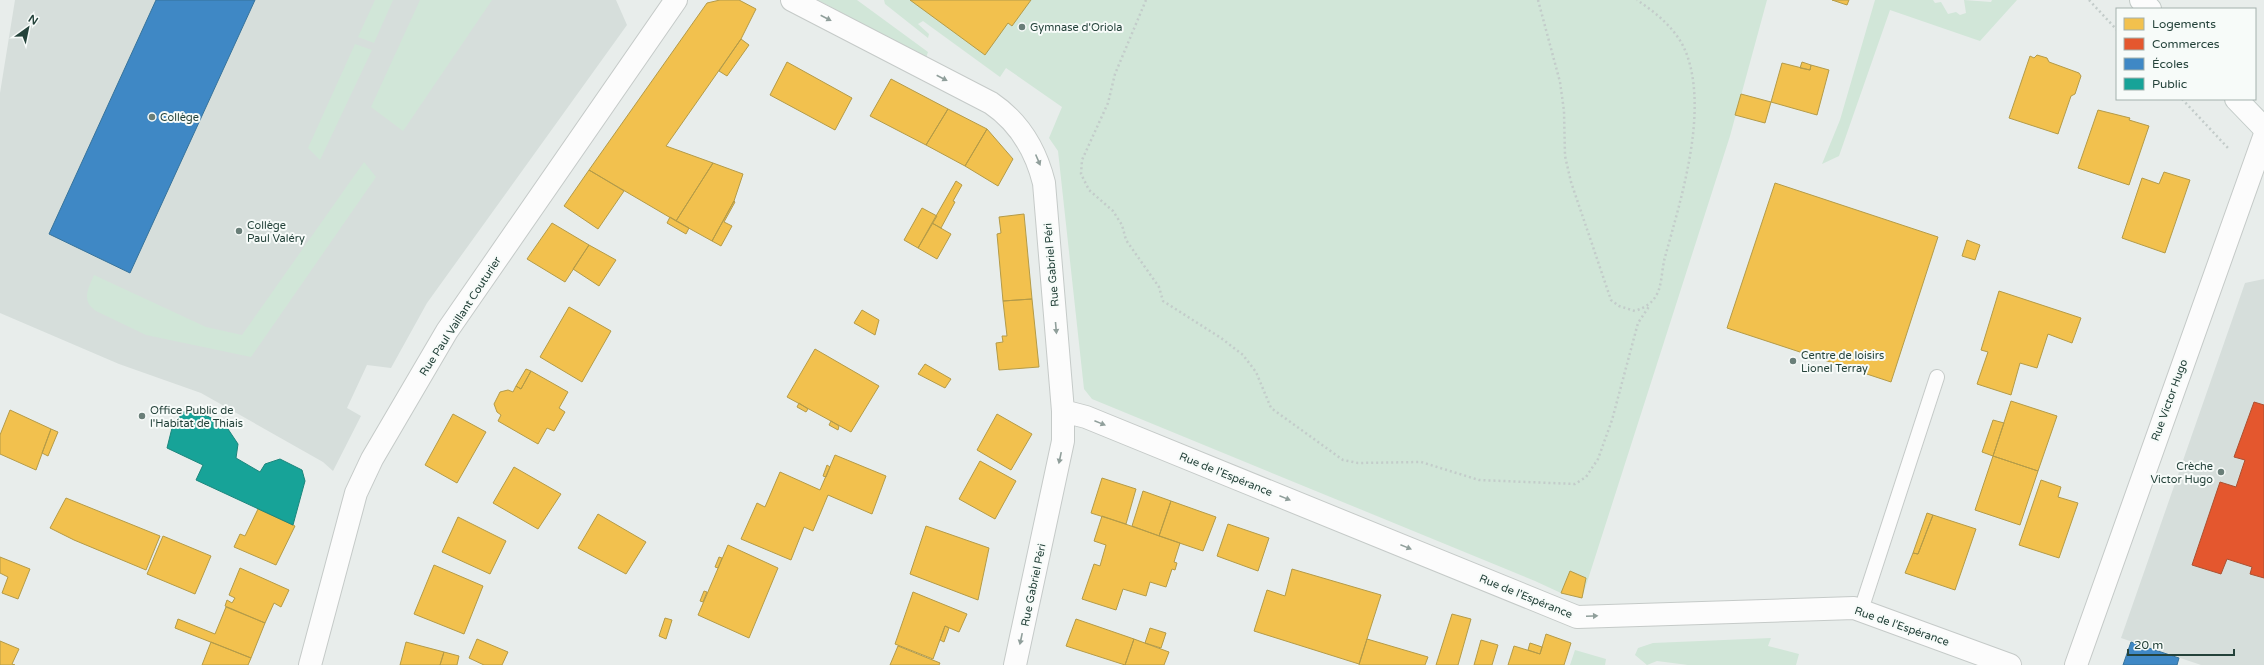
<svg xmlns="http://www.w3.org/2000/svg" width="2264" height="665" font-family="'Varela Round',sans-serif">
	<rect width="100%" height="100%" fill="#e8edeb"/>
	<!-- built -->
	<path fill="#d6dedb" d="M 15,0 L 616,0 L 627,25 L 427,303 L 391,368 L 367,365 L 347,408 L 361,416 L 333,471 L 323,462 L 201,393 L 119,364 L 0,313 L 0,93 Z
		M 2264,279 L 2264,665 L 2201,665 L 2121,638 L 2245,283 Z"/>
	<!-- green -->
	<path fill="#d1e6d8" d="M 375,0 L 393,0 L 374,43 L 358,37 Z
		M 420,0 L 492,0 L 403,131 L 371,107 Z
		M 818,0 L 857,0 L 928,52 L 926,58 Z
		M 884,0 L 1767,0 L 1730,136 L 1582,598 L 1561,593 L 1535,581 L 1092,399 L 1084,389 L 1058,151 L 1049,138 L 1062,107 L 1006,68 L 1000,77 L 923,21 L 918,24 L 929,34 L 928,38 L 885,4 Z
		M 1875,0 L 1933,0 L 1935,3 L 1941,2 L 1948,14 L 1956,12 L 1960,15 L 1966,13 L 1964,0 L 1991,2 L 1992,0 L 2017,0 L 1980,41 L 1890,10 L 1839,156 L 1822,164 L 1840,120 Z
		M 355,44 L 372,50 L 320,160 L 308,148 Z
		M 364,162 L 376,177 L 251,357 L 146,335 L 96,311 C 81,301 88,289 94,275 L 206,327 L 242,335 Z
		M 1771,638 L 1768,646 L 1799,654 L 1796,665 L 1688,665 L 1657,661 L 1647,665 L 1635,655 L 1638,648 L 1653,643 Z
		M 1575,650 L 1606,659 L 1605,665 L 1570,665 Z"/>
	<!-- homes -->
	<path fill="#f2c14e" stroke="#b49b48" d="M 720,0 L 739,0 L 756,9 L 741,39 L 666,146 L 713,163 L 676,221 L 589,170 L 707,3 Z
		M 910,0 L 1031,0 L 1012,26 L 1008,23 L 985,55 Z
		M 1832,0 L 1849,0 L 1847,5 Z
		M 741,39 L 749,45 L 727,76 L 719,71 Z
		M 2037,55 L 2047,58 L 2049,62 L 2079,73 L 2081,76 L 2075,94 L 2071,96 L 2058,134 L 2009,118 L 2030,56 L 2034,58 Z
		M 787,62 L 852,98 L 835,130 L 770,95 Z
		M 1802,62 L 1811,65 L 1810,70 L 1800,68 Z
		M 1782,63 L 1810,70 L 1811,65 L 1829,70 L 1817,115 L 1771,102 Z
		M 891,79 L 948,109 L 926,145 L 870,116 Z
		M 1741,94 L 1771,102 L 1765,123 L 1735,115 Z
		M 948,109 L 987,129 L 965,166 L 926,145 Z
		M 2098,110 L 2130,118 L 2129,120 L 2149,126 L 2129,185 L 2078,168 Z
		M 987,129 L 1013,159 L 998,186 L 965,166 Z
		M 713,163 L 743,174 L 734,201 L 712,241 L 676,221 Z
		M 589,170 L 624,191 L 598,229 L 564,206 Z
		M 2164,172 L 2190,180 L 2165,253 L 2122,238 L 2142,178 L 2159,184 Z
		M 956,181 L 962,185 L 953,201 L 955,202 L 941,228 L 932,223 Z
		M 1775,183 L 1938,237 L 1891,382 L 1727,328 Z
		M 734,201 L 735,202 L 724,222 L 732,226 L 721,246 L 712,241 Z
		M 922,208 L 937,216 L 918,248 L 904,240 Z
		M 1024,214 L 1032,299 L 1003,301 L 997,234 L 1001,233 L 999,217 Z
		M 670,217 L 689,228 L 686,234 L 667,223 Z
		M 552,223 L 589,245 L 565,282 L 527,259 Z
		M 932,223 L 951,234 L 937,259 L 918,248 Z
		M 1967,240 L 1980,245 L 1975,260 L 1962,256 Z
		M 589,245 L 616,260 L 599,286 L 573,269 Z
		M 1999,291 L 2081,318 L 2072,343 L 2048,334 L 2037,368 L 2020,363 L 2011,395 L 1977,384 L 1988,352 L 1981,350 Z
		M 1032,299 L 1039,367 L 999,370 L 996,343 L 1003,342 L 1002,336 L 1007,336 L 1003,301 Z
		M 569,307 L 611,331 L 582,382 L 540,357 Z
		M 862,310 L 879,320 L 875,335 L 854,323 Z
		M 815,349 L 879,386 L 851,432 L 787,397 Z
		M 925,364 L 951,379 L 945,388 L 918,374 Z
		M 526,369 L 531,371 L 521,389 L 516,386 Z
		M 531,371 L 568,392 L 559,408 L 565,412 L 554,431 L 547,428 L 538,444 L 498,421 L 501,415 L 497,412 L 494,404 L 500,392 L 508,390 L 513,392 L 516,386 L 521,389 Z
		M 2011,401 L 2057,416 L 2038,471 L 1993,456 Z
		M 799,403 L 808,409 L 806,412 L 797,407 Z
		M 10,410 L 51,429 L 36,470 L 0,454 L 0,435 Z
		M 453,414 L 486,432 L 457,483 L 425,465 Z
		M 997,414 L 1032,434 L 1011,470 L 977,450 Z
		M 1993,420 L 2004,423 L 1993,456 L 1982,452 Z
		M 831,421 L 839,426 L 838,430 L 829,425 Z
		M 51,429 L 58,432 L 48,456 L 42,453 Z
		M 835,455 L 886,476 L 872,514 L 828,495 L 813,531 L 804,527 L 791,560 L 741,539 L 757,503 L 765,507 L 780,472 L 820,490 Z
		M 1993,456 L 2038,471 L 2020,525 L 1975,510 Z
		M 980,461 L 1016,481 L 995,519 L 959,499 Z
		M 827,465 L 830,467 L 826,477 L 823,476 Z
		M 514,467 L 561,494 L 538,529 L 493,503 Z
		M 1102,478 L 1136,489 L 1126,524 L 1091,513 Z
		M 2041,480 L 2061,487 L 2058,497 L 2078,503 L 2059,558 L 2019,545 Z
		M 1143,491 L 1171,501 L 1159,536 L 1132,526 Z
		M 66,498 L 160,536 L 146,570 L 74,540 L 50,528 Z
		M 1171,501 L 1216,517 L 1203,551 L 1159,536 Z
		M 258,509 L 295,526 L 276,565 L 234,547 L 240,534 L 245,536 Z
		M 1927,513 L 1933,515 L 1918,554 L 1913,553 Z
		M 598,514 L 646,542 L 626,574 L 578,548 Z
		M 1933,515 L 1976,529 L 1955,590 L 1905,573 L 1913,553 L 1918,554 Z
		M 1102,516 L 1180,543 L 1174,562 L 1177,563 L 1175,570 L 1172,569 L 1166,587 L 1150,582 L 1146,596 L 1123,589 L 1116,610 L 1082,599 L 1094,564 L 1100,566 L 1106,545 L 1094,541 Z
		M 458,517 L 506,541 L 490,574 L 442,552 Z
		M 1228,524 L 1269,538 L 1258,571 L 1217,556 Z
		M 926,526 L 989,548 L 978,600 L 910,574 Z
		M 163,536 L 211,556 L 195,594 L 147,574 Z
		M 728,545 L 778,568 L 749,638 L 698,615 Z
		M 0,557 L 30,569 L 18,599 L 2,593 L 8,577 L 0,573 Z
		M 719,557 L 722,558 L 718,568 L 715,567 Z
		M 434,565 L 483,586 L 464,634 L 414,614 Z
		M 240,568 L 289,590 L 281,607 L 274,603 L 265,623 L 225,606 L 227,600 L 232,603 L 235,598 L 229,595 Z
		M 1292,569 L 1381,595 L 1359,664 L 1254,631 L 1267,590 L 1285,596 Z
		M 1570,571 L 1586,578 L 1582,598 L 1561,593 Z
		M 704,591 L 707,592 L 703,602 L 700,601 Z
		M 913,592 L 967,614 L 959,632 L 945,626 L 933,659 L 895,644 Z
		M 226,607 L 265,623 L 251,658 L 175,628 L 178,619 L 215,634 Z
		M 1452,614 L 1471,619 L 1458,665 L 1436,665 Z
		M 665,618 L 672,620 L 666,639 L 659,636 Z
		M 1076,619 L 1134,639 L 1125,665 L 1066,646 Z
		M 945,626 L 949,628 L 944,642 L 940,640 Z
		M 1150,628 L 1166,633 L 1161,648 L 1145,643 Z
		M 1546,634 L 1571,643 L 1564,665 L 1508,665 L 1514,646 L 1540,654 Z
		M 477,639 L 508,652 L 502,665 L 484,665 L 469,658 Z
		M 1134,639 L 1169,652 L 1164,665 L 1125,665 Z
		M 1367,639 L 1428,657 L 1425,665 L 1359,665 Z
		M 1481,640 L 1498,645 L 1492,665 L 1474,665 Z
		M 0,641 L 19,649 L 12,664 L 15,665 L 0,665 Z
		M 211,642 L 251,658 L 248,665 L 202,665 Z
		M 406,642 L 444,652 L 440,665 L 400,665 Z
		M 1530,643 L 1542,647 L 1540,654 L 1528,650 Z
		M 898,646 L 940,663 L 939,665 L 890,665 Z
		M 444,652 L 459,656 L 457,665 L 440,665 Z"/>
	<!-- shops -->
	<path fill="#e4572e" stroke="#aa5132" d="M 2254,402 L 2264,405 L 2264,578 L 2250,574 L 2252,567 L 2227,559 L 2221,574 L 2192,565 L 2220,482 L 2236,487 L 2245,460 L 2234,457 Z"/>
	<!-- schools -->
	<path fill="#3f88c5" stroke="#37739b" d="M 156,0 L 255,0 L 130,273 L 49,234 Z
		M 2131,642 L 2179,658 L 2177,665 L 2123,665 Z"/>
	<!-- public -->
	<path fill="#17a398" stroke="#1b867c" d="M 198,411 L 226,426 L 238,444 L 236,458 L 260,472 L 265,464 L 280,459 L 302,470 L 305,481 L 293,525 L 196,480 L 203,465 L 167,448 L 172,428 L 183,412 Z"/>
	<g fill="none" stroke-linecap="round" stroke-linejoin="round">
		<!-- service casing -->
		<g stroke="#c5cac8" stroke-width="16">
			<path id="service" d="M 1861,610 L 1937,377"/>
		</g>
		<!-- minor casing -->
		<g stroke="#c5cac8" stroke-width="24">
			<path id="minor" d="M 792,0 L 991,103 C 1019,122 1036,151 1044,183 L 1063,411 L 1063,441 L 1015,665
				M 1063,411 L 1086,417 L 1577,617 L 1854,608 L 2010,665
				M 310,665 L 356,493 L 372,459 L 447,331 L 676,0
				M 2076,665 L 2264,137"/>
		</g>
		<!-- secondary casing -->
		<g stroke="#c3cbc8" stroke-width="24">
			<path id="secondary" d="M 2141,0 L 2150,9
				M 2236,99 L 2264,128"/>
		</g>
		<!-- path -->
		<path stroke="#c3ccca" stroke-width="2.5" stroke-dasharray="2 3" stroke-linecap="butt" d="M 1146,0 L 1115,74 L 1108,103 L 1082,160 L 1081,174 L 1089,190 L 1113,211 L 1122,225 L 1126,240 L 1159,287 L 1163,301 L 1221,338 L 1243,355 L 1256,372 L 1271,408 L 1343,460 L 1358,463 L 1421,462 L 1479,480 L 1575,484 L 1586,477 L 1598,459 L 1612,420 L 1638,323 L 1650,305
			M 1538,0 L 1560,82 L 1564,111 L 1565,156 L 1571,182 L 1611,300 L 1619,306 L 1635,311 C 1646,307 1653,303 1658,292 C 1662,282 1662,268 1665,257 C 1681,199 1707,117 1688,58 C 1680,32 1658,14 1637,0
			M 2089,0 L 2117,30
			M 2182,99 L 2228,148"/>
		<!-- service -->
		<use href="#service" stroke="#fcfcfc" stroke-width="14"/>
		<!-- minor -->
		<use href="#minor" stroke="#fcfcfc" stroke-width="22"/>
		<!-- secondary -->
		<use href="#secondary" stroke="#fcfcfc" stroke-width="22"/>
	</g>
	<!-- one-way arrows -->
	<defs><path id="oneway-solid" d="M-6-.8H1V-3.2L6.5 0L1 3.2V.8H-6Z"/></defs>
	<g fill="#909f9b">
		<use href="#oneway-solid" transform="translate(826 18) rotate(27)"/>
		<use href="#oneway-solid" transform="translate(942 78) rotate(27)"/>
		<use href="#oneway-solid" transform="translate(1038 160) rotate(67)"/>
		<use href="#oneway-solid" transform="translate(1056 328) rotate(85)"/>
		<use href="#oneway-solid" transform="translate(1100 423) rotate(22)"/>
		<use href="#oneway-solid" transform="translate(1060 458) rotate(102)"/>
		<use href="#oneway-solid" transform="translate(1285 498) rotate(22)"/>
		<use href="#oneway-solid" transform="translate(1406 547) rotate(22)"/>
		<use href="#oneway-solid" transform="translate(1592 616) rotate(-2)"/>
		<use href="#oneway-solid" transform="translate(1021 639) rotate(102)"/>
	</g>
	<!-- markers -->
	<g fill="#697e78" stroke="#f7fbf9" stroke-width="1.5">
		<circle cx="1022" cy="27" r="4"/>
		<circle cx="152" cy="117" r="4"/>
		<circle cx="239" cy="231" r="4"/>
		<circle cx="1793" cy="361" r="4"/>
		<circle cx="142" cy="416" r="4"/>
		<circle cx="2221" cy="472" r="4"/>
	</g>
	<g text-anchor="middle" stroke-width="4" stroke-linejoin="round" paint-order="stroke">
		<!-- poi labels -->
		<g font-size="11" fill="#24423a" stroke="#f7fbf9" text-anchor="start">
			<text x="1030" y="31">Gymnase d'Oriola</text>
			<text x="160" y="121">Collège</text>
			<text x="247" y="229">Collège<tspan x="247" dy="13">Paul Valéry</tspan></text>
			<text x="1801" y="359">Centre de loisirs<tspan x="1801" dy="13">Lionel Terray</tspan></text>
			<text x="150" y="414">Office Public de<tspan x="150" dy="13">l'Habitat de Thiais</tspan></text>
			<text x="2213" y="470" text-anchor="end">Crèche<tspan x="2213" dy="13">Victor Hugo</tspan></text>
		</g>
		<!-- street labels -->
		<g font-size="11" fill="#24423a" stroke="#f7fbf9">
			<text transform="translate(1051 265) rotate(-95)" y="4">Rue Gabriel Péri</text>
			<text transform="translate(460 316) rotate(-57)" y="4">Rue Paul Vaillant Couturier</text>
			<text transform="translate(2169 400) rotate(-70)" y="4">Rue Victor Hugo</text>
			<text transform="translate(1226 474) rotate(22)" y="4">Rue de l'Espérance</text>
			<text transform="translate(1033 585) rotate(-78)" y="4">Rue Gabriel Péri</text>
			<text transform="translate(1526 596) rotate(22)" y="4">Rue de l'Espérance</text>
			<text transform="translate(1902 626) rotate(19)" y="4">Rue de l'Espérance</text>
		</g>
	</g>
	<!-- legend -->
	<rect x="2116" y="8" width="140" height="92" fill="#f7fbf9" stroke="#a3b1ad"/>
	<rect x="2124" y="18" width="20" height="12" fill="#f2c14e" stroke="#a3b1ad"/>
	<text x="2152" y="28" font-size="12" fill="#24423a">Logements</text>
	<rect x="2124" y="38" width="20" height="12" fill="#e4572e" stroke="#a3b1ad"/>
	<text x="2152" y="48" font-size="12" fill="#24423a">Commerces</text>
	<rect x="2124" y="58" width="20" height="12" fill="#3f88c5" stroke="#a3b1ad"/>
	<text x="2152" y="68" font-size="12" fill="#24423a">Écoles</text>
	<rect x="2124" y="78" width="20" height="12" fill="#17a398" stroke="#a3b1ad"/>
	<text x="2152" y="88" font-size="12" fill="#24423a">Public</text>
	<!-- north arrow -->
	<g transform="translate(28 28) rotate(33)" stroke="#f7fbf9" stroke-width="3" paint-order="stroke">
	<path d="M0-3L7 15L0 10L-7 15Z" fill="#24423a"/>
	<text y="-6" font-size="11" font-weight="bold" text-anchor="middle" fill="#24423a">N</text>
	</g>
	<!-- scale -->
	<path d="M2128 649v6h106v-6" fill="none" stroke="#24423a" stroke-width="2"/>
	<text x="2134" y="649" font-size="12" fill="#24423a" stroke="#f7fbf9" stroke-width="3" paint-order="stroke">20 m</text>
</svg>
